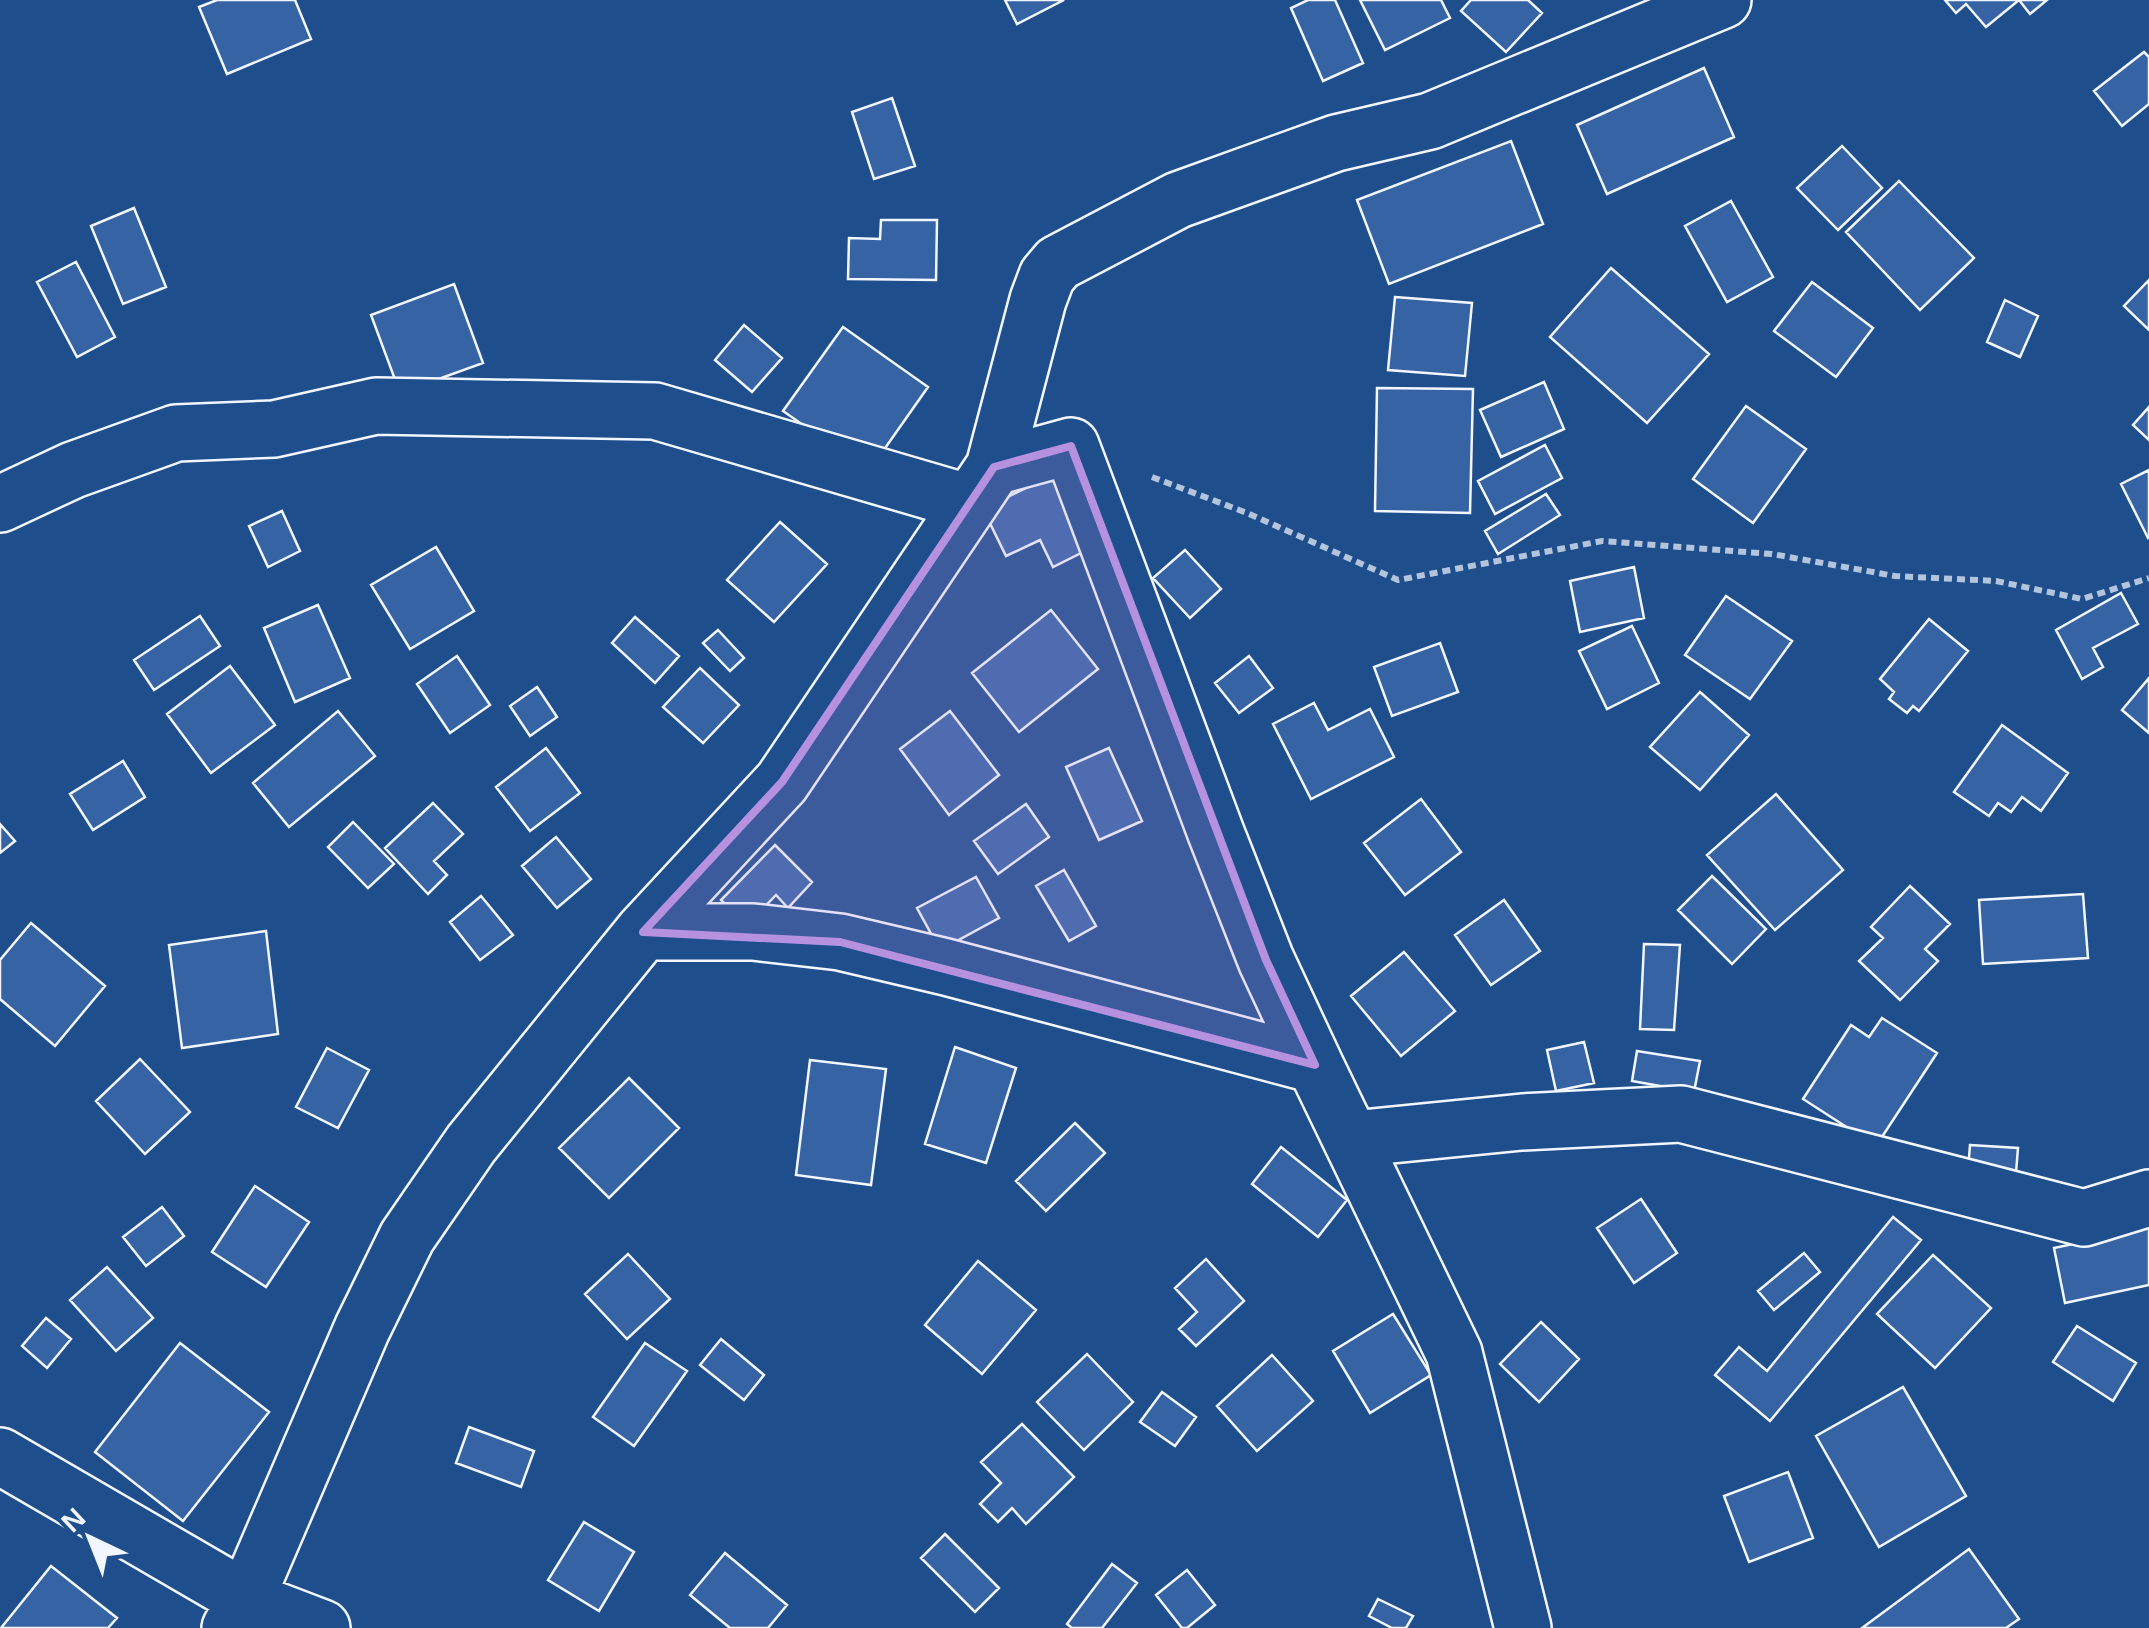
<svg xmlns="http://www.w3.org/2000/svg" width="2149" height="1628" font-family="Arial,sans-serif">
	<rect width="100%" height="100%" fill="#1f4e8c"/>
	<!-- building -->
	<path fill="#3563a3" stroke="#f2f6ff" stroke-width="2.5" d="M 217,0 L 295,0 L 311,39 L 227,74 L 199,7 Z
		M 1005,0 L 1064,0 L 1017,24 Z
		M 1308,0 L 1335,0 L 1363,63 L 1323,81 L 1291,8 Z
		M 1360,0 L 1441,0 L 1450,18 L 1385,50 Z
		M 1471,0 L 1528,0 L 1542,13 L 1506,52 L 1461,11 Z
		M 1945,0 L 2047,0 L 2030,14 L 2019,0 L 1986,27 L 1966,4 L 1956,13 Z
		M 2144,52 L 2149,57 L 2149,104 L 2122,126 L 2094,91 Z
		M 1704,68 L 1734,137 L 1607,194 L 1577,125 Z
		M 892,98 L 915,166 L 874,179 L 852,112 Z
		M 1511,141 L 1543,224 L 1389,284 L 1357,200 Z
		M 1842,146 L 1882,188 L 1838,230 L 1797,188 Z
		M 1899,181 L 1974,258 L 1920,310 L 1846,232 Z
		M 1731,201 L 1773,277 L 1727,302 L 1685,226 Z
		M 134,208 L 166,287 L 123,304 L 91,226 Z
		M 881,220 L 937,220 L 936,280 L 848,279 L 849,238 L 880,239 Z
		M 76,262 L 115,337 L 77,357 L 37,282 Z
		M 1611,268 L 1709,354 L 1647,423 L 1550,337 Z
		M 2149,280 L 2149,330 L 2124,306 Z
		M 1812,282 L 1873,328 L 1836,377 L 1774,331 Z
		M 454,284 L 483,363 L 400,393 L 371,315 Z
		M 1395,297 L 1472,303 L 1465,376 L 1388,370 Z
		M 2005,300 L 2038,316 L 2020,357 L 1987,342 Z
		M 744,325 L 782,358 L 752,392 L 715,360 Z
		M 843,327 L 928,387 L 869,471 L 783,411 Z
		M 1544,382 L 1564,429 L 1501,457 L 1480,410 Z
		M 1377,388 L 1473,389 L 1470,513 L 1375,511 Z
		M 1746,406 L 1806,449 L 1753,523 L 1693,479 Z
		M 2149,407 L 2149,440 L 2133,425 Z
		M 1545,445 L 1562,478 L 1495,514 L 1478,481 Z
		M 1063,470 L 1099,544 L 1053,567 L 1040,540 L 1006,556 L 983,509 Z
		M 2149,470 L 2149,537 L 2148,538 L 2121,484 Z
		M 1546,494 L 1560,515 L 1498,554 L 1485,531 Z
		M 282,511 L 300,551 L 268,567 L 249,526 Z
		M 780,522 L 827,564 L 774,622 L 727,580 Z
		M 436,547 L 474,611 L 410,649 L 371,585 Z
		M 1185,550 L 1221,589 L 1190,618 L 1153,578 Z
		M 1634,567 L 1644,618 L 1580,632 L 1570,581 Z
		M 2121,593 L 2138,624 L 2093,648 L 2103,667 L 2082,679 L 2056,630 Z
		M 1726,596 L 1792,641 L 1750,699 L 1685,655 Z
		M 318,605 L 350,678 L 295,702 L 264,628 Z
		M 1051,610 L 1098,669 L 1019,732 L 972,673 Z
		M 200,616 L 220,646 L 154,690 L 134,660 Z
		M 635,617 L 679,656 L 655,683 L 612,643 Z
		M 1929,619 L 1968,651 L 1919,711 L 1913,706 L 1907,713 L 1889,699 L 1894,692 L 1880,679 Z
		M 1632,626 L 1659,683 L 1607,709 L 1579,651 Z
		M 718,630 L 744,658 L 730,671 L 703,643 Z
		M 1440,643 L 1458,692 L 1392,716 L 1374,667 Z
		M 457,656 L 490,705 L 450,733 L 417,684 Z
		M 1249,656 L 1273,688 L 1239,713 L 1215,683 Z
		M 230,666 L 275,725 L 211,773 L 167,714 Z
		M 700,668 L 739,705 L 703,743 L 663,707 Z
		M 2149,678 L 2149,733 L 2122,710 Z
		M 537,687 L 557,717 L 530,736 L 510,706 Z
		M 1700,692 L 1749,735 L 1700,790 L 1650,747 Z
		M 1314,703 L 1328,730 L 1370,709 L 1394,757 L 1311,799 L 1273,724 Z
		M 338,711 L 375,756 L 289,827 L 253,783 Z
		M 950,711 L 999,775 L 949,815 L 900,749 Z
		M 2002,725 L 2068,773 L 2041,811 L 2022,797 L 2011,812 L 1998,803 L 1989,816 L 1954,792 Z
		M 546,748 L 580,793 L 530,831 L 496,787 Z
		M 1109,748 L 1142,821 L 1099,840 L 1066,767 Z
		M 123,761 L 145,797 L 93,830 L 70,794 Z
		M 1776,794 L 1843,870 L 1775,930 L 1707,855 Z
		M 1421,799 L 1461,852 L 1405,895 L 1364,843 Z
		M 433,803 L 463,834 L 434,861 L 447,875 L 428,894 L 385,848 Z
		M 1026,804 L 1049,837 L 998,874 L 974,841 Z
		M 353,822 L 394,864 L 368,888 L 328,847 Z
		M 0,824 L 15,841 L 0,853 Z
		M 556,837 L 591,879 L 557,908 L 522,866 Z
		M 775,845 L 812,882 L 788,908 L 776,895 L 747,925 L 721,900 Z
		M 1064,870 L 1096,926 L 1069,941 L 1036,886 Z
		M 1712,876 L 1766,929 L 1732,964 L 1678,910 Z
		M 976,877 L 999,918 L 940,950 L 917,908 Z
		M 1910,886 L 1950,924 L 1925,949 L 1938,961 L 1900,1000 L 1859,961 L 1883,938 L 1871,927 Z
		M 2083,894 L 2088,958 L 1983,964 L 1979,900 Z
		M 481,896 L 513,935 L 480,960 L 450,922 Z
		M 1504,900 L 1540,951 L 1491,985 L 1455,935 Z
		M 31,923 L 105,986 L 55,1046 L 0,999 L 0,960 Z
		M 266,931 L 278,1034 L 182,1048 L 169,945 Z
		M 1644,944 L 1680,945 L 1674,1030 L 1640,1029 Z
		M 1404,952 L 1455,1011 L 1401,1056 L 1351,996 Z
		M 1882,1018 L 1937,1053 L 1876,1146 L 1803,1099 L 1851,1025 L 1869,1037 Z
		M 1584,1042 L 1594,1083 L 1556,1091 L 1547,1050 Z
		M 955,1047 L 1016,1068 L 986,1163 L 925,1144 Z
		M 327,1048 L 369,1070 L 338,1128 L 296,1107 Z
		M 1637,1051 L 1700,1061 L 1694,1092 L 1632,1081 Z
		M 140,1059 L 190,1112 L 145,1154 L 96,1101 Z
		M 810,1060 L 886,1069 L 871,1185 L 796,1175 Z
		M 629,1078 L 679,1128 L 609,1198 L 559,1148 Z
		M 1075,1123 L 1105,1153 L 1046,1211 L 1016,1181 Z
		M 1970,1145 L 2018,1148 L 2015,1185 L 1967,1182 Z
		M 1281,1147 L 1347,1200 L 1318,1237 L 1252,1184 Z
		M 255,1186 L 309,1222 L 266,1287 L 212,1252 Z
		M 1641,1199 L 1677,1253 L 1634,1283 L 1597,1228 Z
		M 162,1207 L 184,1236 L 146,1266 L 123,1237 Z
		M 1893,1217 L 1921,1240 L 1770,1421 L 1715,1375 L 1739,1347 L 1767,1371 Z
		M 2149,1228 L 2149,1285 L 2065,1303 L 2054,1248 Z
		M 1804,1253 L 1820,1272 L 1774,1310 L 1758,1291 Z
		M 628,1254 L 670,1299 L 627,1339 L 585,1294 Z
		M 1933,1255 L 1991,1308 L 1935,1368 L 1877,1314 Z
		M 1206,1259 L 1244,1301 L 1196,1346 L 1179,1329 L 1197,1312 L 1175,1288 Z
		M 978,1261 L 1036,1310 L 982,1374 L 925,1325 Z
		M 107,1267 L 153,1318 L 116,1351 L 70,1300 Z
		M 1393,1314 L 1431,1375 L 1370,1413 L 1333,1351 Z
		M 46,1318 L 71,1339 L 47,1368 L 22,1346 Z
		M 1541,1322 L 1579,1359 L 1539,1402 L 1500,1364 Z
		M 2077,1326 L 2136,1363 L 2113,1401 L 2053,1362 Z
		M 721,1339 L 764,1375 L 744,1400 L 700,1365 Z
		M 180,1343 L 269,1412 L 183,1521 L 95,1452 Z
		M 645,1343 L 687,1371 L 634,1446 L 593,1417 Z
		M 1087,1354 L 1133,1402 L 1084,1450 L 1037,1402 Z
		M 1272,1355 L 1313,1401 L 1257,1451 L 1217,1406 Z
		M 1903,1387 L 1966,1496 L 1879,1547 L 1816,1436 Z
		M 1162,1392 L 1196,1417 L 1175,1446 L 1140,1422 Z
		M 1022,1424 L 1074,1477 L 1026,1524 L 1012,1508 L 998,1522 L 980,1504 L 1001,1483 L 981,1462 Z
		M 469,1427 L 534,1451 L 521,1487 L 456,1463 Z
		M 1788,1472 L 1813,1538 L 1749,1562 L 1724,1496 Z
		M 584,1522 L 634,1552 L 599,1611 L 548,1580 Z
		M 945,1534 L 999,1588 L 975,1612 L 921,1558 Z
		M 1969,1549 L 2019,1619 L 2006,1628 L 1862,1628 Z
		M 725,1553 L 787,1605 L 768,1628 L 730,1628 L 690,1595 Z
		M 1112,1564 L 1137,1583 L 1102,1628 L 1072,1628 L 1067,1624 Z
		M 51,1566 L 117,1618 L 108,1628 L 1,1628 Z
		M 1187,1570 L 1215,1605 L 1187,1628 L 1182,1628 L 1156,1595 Z
		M 1378,1599 L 1413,1616 L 1406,1628 L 1392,1628 L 1369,1616 Z"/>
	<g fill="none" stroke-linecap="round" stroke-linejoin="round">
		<!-- street casing -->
		<g stroke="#f2f6ff" stroke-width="60">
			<path id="street" d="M 994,467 L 1071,446 L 1216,833 L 1266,960 L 1315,1065
				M 0,504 L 73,470 L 176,433 L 274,429 L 376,406 L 655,411 L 970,503
				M 643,932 L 753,932 L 840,942 L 946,967 L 1315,1065 L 1454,1353 L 1523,1628
				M 1352,1139 L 1522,1122 L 1681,1114 L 2084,1218 L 2149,1198
				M 0,1456 L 246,1599 L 322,1628
				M 230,1628 L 246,1599 L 362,1329 L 407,1237 L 471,1144 L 643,932 L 782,782 L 994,467 L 1038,300 L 1047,276 L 1058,263 L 1178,200 L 1336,143 L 1430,121 L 1723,0"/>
		</g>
		<!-- path -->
		<path stroke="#b3c4dc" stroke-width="6" stroke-dasharray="8 5" stroke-linecap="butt" d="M 1152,477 L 1247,513 L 1398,580 L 1602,541 L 1772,554 L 1895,576 L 1996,581 L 2082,599 L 2149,578"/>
		<!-- street -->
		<use href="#street" stroke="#1f4e8c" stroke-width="55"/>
	</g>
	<!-- marked area -->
	<path fill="#b691df" fill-opacity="0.2" stroke="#b691df" stroke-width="8" stroke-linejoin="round" d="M 1071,446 L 1266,960 L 1315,1065 L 840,942 L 643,932 L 782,782 L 994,467 Z"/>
	<!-- north arrow -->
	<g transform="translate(90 1538) rotate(317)" stroke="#1f4e8c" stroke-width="8" paint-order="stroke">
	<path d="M0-8L18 38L0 25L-18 38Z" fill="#f2f6ff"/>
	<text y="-15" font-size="28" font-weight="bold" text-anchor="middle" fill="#f2f6ff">N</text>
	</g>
</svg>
